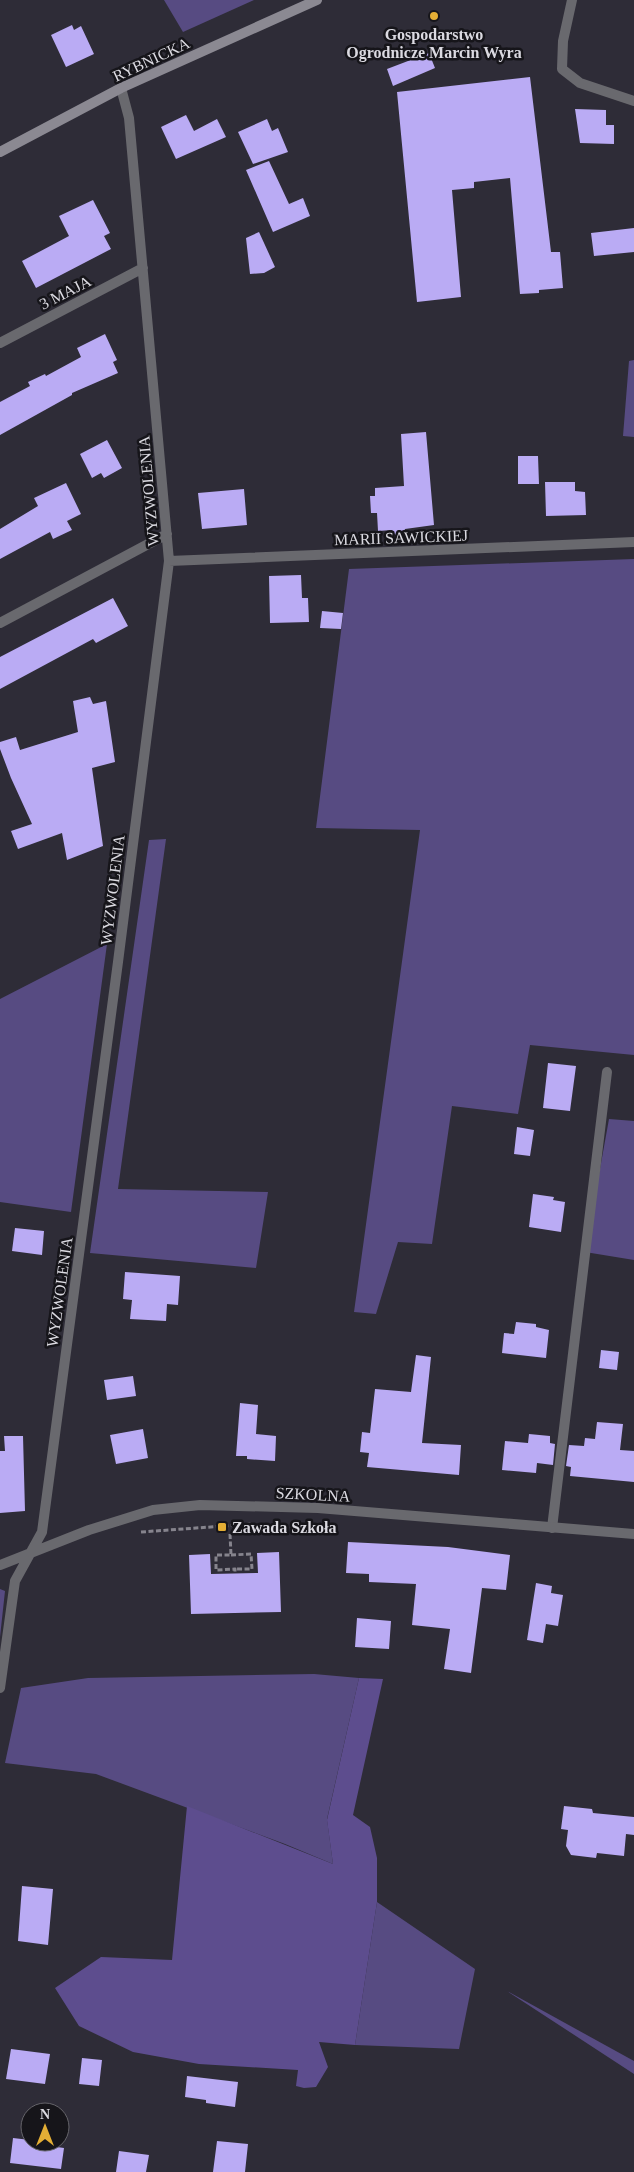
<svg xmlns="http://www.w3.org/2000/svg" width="634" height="2172" font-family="Georgia,serif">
	<rect width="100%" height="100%" fill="#2e2c37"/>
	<!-- green -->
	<path fill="#574b82" d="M 164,0 L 254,0 L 183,32 Z
		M 634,360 L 634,437 L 623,436 L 629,361 Z
		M 634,559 L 634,1055 L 530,1045 L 518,1114 L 452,1106 L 432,1244 L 398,1242 L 376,1314 L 354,1312 L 420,830 L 316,828 L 349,569 Z
		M 166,839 L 118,1189 L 268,1192 L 256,1268 L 90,1253 L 149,840 Z
		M 107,944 L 71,1212 L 0,1202 L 0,999 Z
		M 609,1119 L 634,1121 L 634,1260 L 585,1252 Z
		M 0,1589 L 5,1591 L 0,1637 Z
		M 314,1674 L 359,1678 L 327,1819 L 333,1864 L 285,1844 L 96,1774 L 5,1763 L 21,1688 L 88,1678 Z
		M 377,1902 L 475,1969 L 459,2049 L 355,2045 Z
		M 507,1991 L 634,2061 L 634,2074 Z"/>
	<!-- forest -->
	<path fill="#5d4d8e" d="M 359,1678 L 383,1679 L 353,1815 L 370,1827 L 377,1858 L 377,1902 L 355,2045 L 319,2042 L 328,2067 L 316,2087 L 304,2088 L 296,2086 L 298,2070 L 199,2064 L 133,2052 L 79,2026 L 55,1988 L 101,1957 L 172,1960 L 187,1806 L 333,1864 L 327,1820 Z"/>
	<!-- building -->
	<path fill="#baabf4" d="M 72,25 L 74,30 L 81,26 L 94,54 L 66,67 L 51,35 Z
		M 429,53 L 435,68 L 393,86 L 387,69 Z
		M 530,77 L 551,252 L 560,252 L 563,288 L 539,290 L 539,293 L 520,294 L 510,178 L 474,182 L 474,188 L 452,190 L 461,297 L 417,302 L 397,92 Z
		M 575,109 L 606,110 L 606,125 L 614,125 L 614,144 L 580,143 Z
		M 186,115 L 194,131 L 217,119 L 226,137 L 176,159 L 161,127 Z
		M 267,119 L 272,131 L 278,128 L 288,152 L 253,164 L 238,132 Z
		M 269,161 L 289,204 L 303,198 L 310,216 L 273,232 L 246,170 Z
		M 93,200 L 110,233 L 104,236 L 111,249 L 36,288 L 22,261 L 69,236 L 59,216 Z
		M 634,228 L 634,252 L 594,256 L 591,233 Z
		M 259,232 L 275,267 L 264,273 L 250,274 L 246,238 Z
		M 105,334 L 117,360 L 113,362 L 118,373 L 72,393 L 72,395 L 0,435 L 0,402 L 30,386 L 28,382 L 45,374 L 46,376 L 81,357 L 77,348 Z
		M 426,432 L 434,525 L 405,529 L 400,542 L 392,530 L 378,531 L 377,513 L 371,513 L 370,496 L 375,496 L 375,488 L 404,486 L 401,434 Z
		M 107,440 L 122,468 L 104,478 L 101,473 L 92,478 L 80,454 Z
		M 518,456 L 538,456 L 539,484 L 518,484 Z
		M 545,482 L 575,482 L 575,491 L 585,492 L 586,515 L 546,516 Z
		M 66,483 L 81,514 L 67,521 L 72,530 L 53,539 L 50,532 L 0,559 L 0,529 L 38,506 L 34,498 Z
		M 244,489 L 247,525 L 202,529 L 198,493 Z
		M 301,575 L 302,598 L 308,598 L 309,622 L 270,623 L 269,576 Z
		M 113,598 L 128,626 L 96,643 L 93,639 L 0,689 L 0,657 Z
		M 322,611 L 343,613 L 341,629 L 320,628 Z
		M 90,697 L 93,704 L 106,701 L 115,762 L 92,768 L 103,846 L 67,860 L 62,833 L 18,849 L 11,831 L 32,824 L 11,778 L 0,749 L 0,742 L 16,737 L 20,750 L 78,732 L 73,701 Z
		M 548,1063 L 576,1066 L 570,1111 L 543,1108 Z
		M 517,1127 L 534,1130 L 530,1156 L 514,1154 Z
		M 533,1194 L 554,1197 L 553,1200 L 565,1202 L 561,1232 L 529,1227 Z
		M 15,1228 L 44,1231 L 42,1255 L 12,1251 Z
		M 125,1272 L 180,1276 L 178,1305 L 167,1304 L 166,1321 L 130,1319 L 132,1300 L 123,1299 Z
		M 516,1322 L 536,1324 L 536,1327 L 549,1330 L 546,1358 L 502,1353 L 504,1333 L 514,1334 Z
		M 601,1350 L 619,1352 L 617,1370 L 599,1368 Z
		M 416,1355 L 431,1357 L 422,1443 L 461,1445 L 459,1475 L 367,1467 L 369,1453 L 360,1452 L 362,1432 L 370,1433 L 375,1389 L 411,1392 Z
		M 133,1376 L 136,1396 L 107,1400 L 104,1380 Z
		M 240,1403 L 258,1405 L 256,1434 L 276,1436 L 275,1461 L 247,1459 L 247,1456 L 236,1456 Z
		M 597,1422 L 623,1424 L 620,1450 L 634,1451 L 634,1482 L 570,1476 L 571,1467 L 566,1466 L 569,1445 L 584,1446 L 585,1438 L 595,1439 Z
		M 143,1429 L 148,1458 L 116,1464 L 110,1435 Z
		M 529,1434 L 550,1436 L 550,1443 L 555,1444 L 553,1465 L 537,1463 L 536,1473 L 502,1470 L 505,1441 L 528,1443 Z
		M 4,1436 L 23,1436 L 25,1511 L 0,1513 L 0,1451 L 5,1451 Z
		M 348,1542 L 448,1547 L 510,1555 L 506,1590 L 482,1588 L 471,1673 L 444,1669 L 450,1629 L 412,1625 L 416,1584 L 369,1582 L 369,1574 L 346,1573 Z
		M 279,1552 L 281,1612 L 191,1614 L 189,1555 L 210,1554 L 211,1574 L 258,1573 L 257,1553 Z
		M 536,1583 L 552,1586 L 551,1593 L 563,1595 L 558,1626 L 546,1624 L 543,1643 L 527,1640 Z
		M 357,1618 L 391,1621 L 389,1649 L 355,1647 Z
		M 564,1806 L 592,1809 L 593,1813 L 634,1817 L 634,1835 L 626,1834 L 624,1856 L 597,1853 L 596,1858 L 571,1855 L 566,1846 L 568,1830 L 561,1829 Z
		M 22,1886 L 53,1889 L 48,1945 L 18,1941 Z
		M 11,2049 L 50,2054 L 45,2084 L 6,2079 Z
		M 82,2058 L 102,2060 L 99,2086 L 79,2084 Z
		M 187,2076 L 238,2082 L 235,2107 L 206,2103 L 206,2100 L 185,2097 Z
		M 13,2138 L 30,2140 L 30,2142 L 43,2142 L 43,2145 L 64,2148 L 61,2169 L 10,2163 Z
		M 217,2141 L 248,2144 L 245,2172 L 213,2172 Z
		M 119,2151 L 149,2155 L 146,2172 L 116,2172 Z"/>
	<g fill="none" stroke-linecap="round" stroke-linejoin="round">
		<!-- path -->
		<path stroke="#86848d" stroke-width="3" stroke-dasharray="5 2.5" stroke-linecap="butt" d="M 141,1532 L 252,1524
			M 230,1534 L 231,1555 L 216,1555 L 216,1570 L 235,1569 L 235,1573
			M 231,1555 L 251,1554 L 252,1569 L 235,1569"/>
		<!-- service -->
		<path stroke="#69696e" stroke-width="10" d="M 572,0 L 563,41 L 562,69 L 580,83 L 634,101
			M 552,1528 L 607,1072"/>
		<!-- minor -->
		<path stroke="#69696e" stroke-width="10" d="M 0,343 L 143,268
			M 169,561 L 634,542
			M 0,623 L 167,534
			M 0,1565 L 89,1530 L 153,1510 L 200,1505 L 318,1508 L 634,1534
			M 0,1688 L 15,1581 L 42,1532 L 118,962 L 169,561 L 129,118 L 121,88"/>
		<!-- secondary -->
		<path stroke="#8b8992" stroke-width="10" d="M 0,152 L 121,88 L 317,0"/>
	</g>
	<!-- markers -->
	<g fill="#e4ae35" stroke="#16151a" stroke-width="2">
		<circle cx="434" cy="16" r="5"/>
		<rect x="217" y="1522" width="10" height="10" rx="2.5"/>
	</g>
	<g text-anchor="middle" stroke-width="5" stroke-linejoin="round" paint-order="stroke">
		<!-- poi labels -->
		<g font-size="16" font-weight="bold" fill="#dbdae1" stroke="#16151a">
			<text x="434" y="40">Gospodarstwo<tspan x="434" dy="18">Ogrodnicze Marcin Wyra</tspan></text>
			<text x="232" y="1533" text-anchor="start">Zawada Szkoła</text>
		</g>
		<!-- street labels -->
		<g font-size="16" fill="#dbdae1" stroke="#16151a">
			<text transform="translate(151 59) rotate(-25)" y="6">RYBNICKA</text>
			<text transform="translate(65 292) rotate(-27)" y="6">3 MAJA</text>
			<text transform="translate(148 491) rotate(-95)" y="6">WYZWOLENIA</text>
			<text transform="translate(401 537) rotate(-2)" y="6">MARII SAWICKIEJ</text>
			<text transform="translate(112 890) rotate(-83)" y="6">WYZWOLENIA</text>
			<text transform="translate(59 1292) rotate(-82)" y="6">WYZWOLENIA</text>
			<text transform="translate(313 1494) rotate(3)" y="6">SZKOLNA</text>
		</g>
	</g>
	<!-- north arrow -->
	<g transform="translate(45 2127)"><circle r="24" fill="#16151a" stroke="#65646a"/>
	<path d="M0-4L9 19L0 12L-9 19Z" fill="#e4ae35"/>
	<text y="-8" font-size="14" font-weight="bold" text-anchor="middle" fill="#dbdae1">N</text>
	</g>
</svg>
